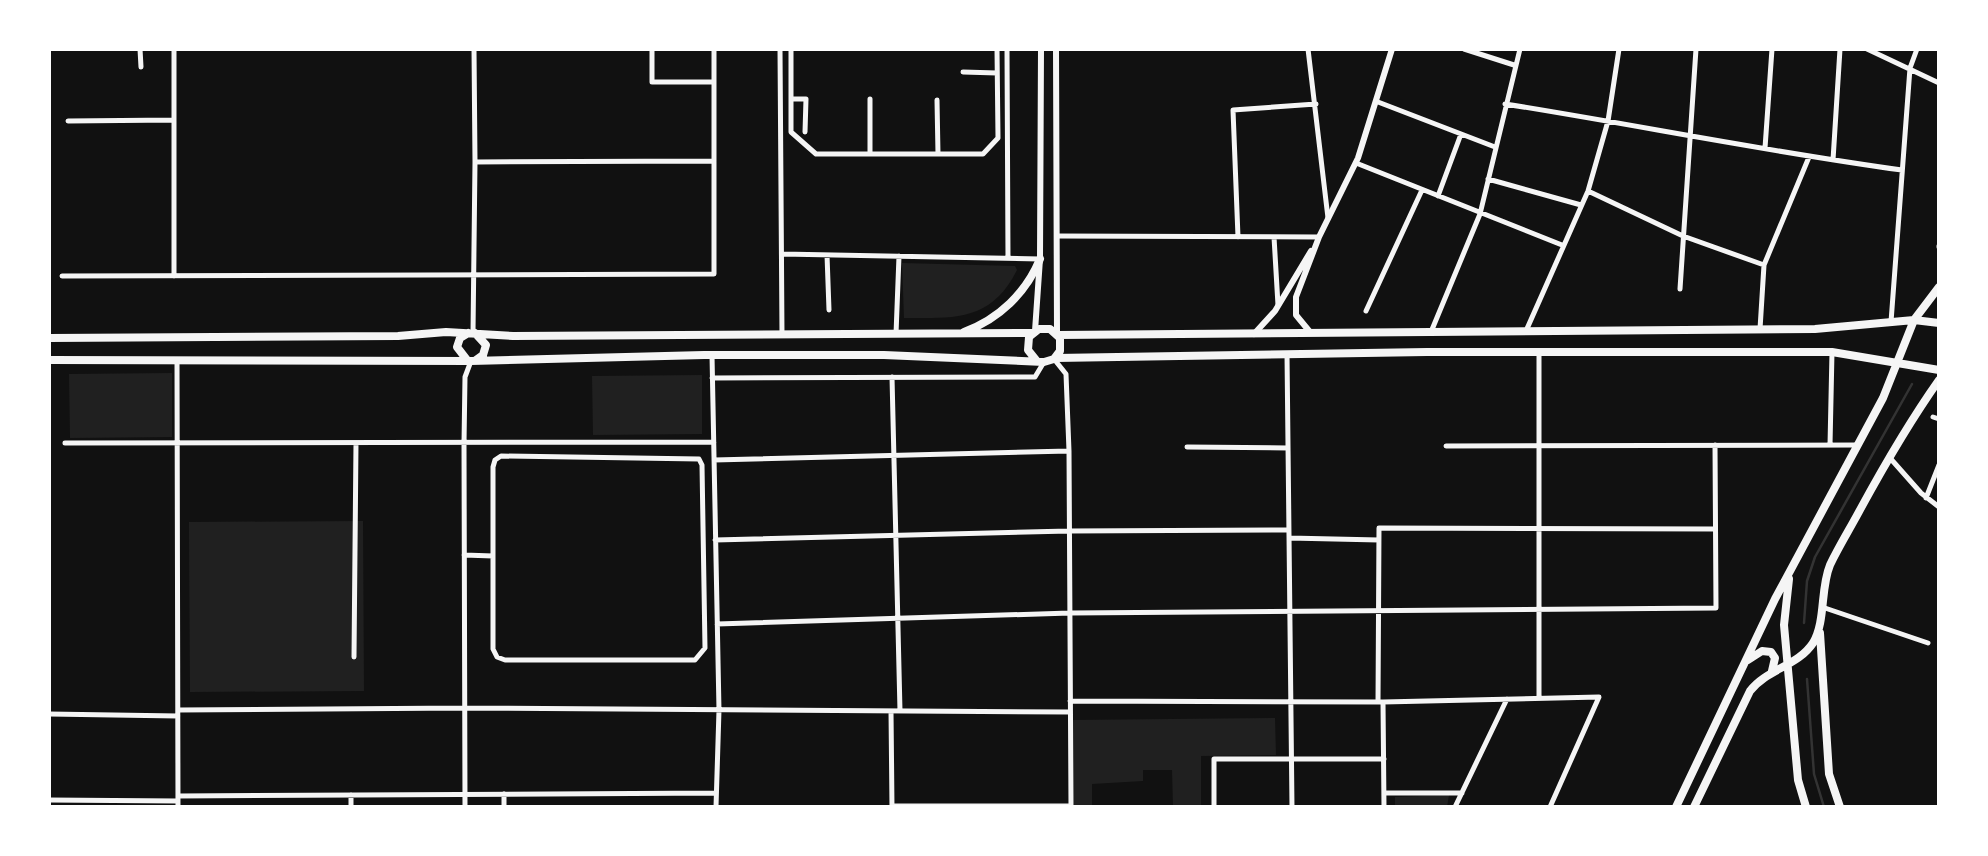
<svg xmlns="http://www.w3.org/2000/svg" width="1988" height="856" font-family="'Noto Sans',sans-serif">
	<rect width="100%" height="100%" fill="#111"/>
	<!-- green -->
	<path fill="#202020" d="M 902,263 L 1015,266 L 1017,270 C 991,322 954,318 904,318 Z
		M 172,373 L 172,437 L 70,438 L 69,374 Z
		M 702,375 L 702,434 L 593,435 L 592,376 Z
		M 363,521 L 364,691 L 190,692 L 189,522 Z
		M 1275,718 L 1276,755 L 1201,756 L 1201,807 L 1173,807 L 1172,770 L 1143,770 L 1143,781 L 1092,784 L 1092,807 L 1072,807 L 1071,720 Z
		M 1449,795 L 1447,807 L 1395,807 L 1395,797 Z"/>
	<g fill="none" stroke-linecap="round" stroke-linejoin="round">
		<!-- stream -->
		<path stroke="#333" stroke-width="2.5" d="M 1804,623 L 1807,581 L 1815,557 L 1912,384
			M 1807,679 L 1814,774 L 1824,807"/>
		<!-- minor -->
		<path stroke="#f5f5f5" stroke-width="5" d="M 140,49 L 141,67
			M 174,49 L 174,276
			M 474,49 L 475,162
			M 652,49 L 652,82 L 714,82
			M 780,49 L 782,334
			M 791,49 L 791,132 L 816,154 L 983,154 L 998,138 L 997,49
			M 1007,49 L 1008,258
			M 1308,49 L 1328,218
			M 1464,49 L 1514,65
			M 1867,49 L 1939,83
			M 963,72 L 997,73
			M 791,99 L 806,99 L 805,132
			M 870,99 L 870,154
			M 937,100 L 938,154
			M 1378,102 L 1495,147
			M 1505,104 C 1637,125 1769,152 1902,170
			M 68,121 L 174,120
			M 1765,148 L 1772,49
			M 1833,160 L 1840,49
			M 1356,163 L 1562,245
			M 1488,179 L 1581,205
			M 1588,191 L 1683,236 L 1764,265
			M 1438,196 L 1461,134
			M 1057,236 L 1319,237
			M 1238,237 L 1233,110 L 1316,104
			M 1274,237 L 1278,305
			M 1939,246 L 1939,247
			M 782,254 L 1040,259
			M 827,255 L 829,310
			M 62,276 L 714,274 L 714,49
			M 1680,289 L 1696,49
			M 1366,311 L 1422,190
			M 1891,322 L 1910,68 L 1917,49
			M 1760,329 L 1764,265 L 1809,157
			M 1526,331 L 1588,191 L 1608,121 L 1619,49
			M 1431,332 L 1480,214 L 1520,49
			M 473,333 L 475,162 L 714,161
			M 896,334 L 899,256
			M 1287,354 L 1292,807
			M 712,355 L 719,710 L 716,807
			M 1054,359 L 1066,374 L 1069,451 L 1071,807
			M 177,360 L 178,807
			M 892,377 L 900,711
			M 712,378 L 1035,377 L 1044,362
			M 1933,417 L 1939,419
			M 65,443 L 714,442
			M 1830,445 L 1832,352
			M 1446,446 L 1859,445
			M 1187,447 L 1288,448
			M 501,456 L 699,459 L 702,465 L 705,648 L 695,660 L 505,660 L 497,657 L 493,649 L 493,467 L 495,460 Z
			M 1890,458 L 1921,493 L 1939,507
			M 714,460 L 1069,451
			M 1926,498 L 1939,465
			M 1289,538 L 1379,540
			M 715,540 L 1069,531 L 1289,530
			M 464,555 L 493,556
			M 1822,607 L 1928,643
			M 717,624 L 1070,613 L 1716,608 L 1715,445
			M 354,657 L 356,443
			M 1539,698 L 1539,353
			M 1070,701 L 1383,702 L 1599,697 L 1550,807
			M 1378,702 L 1379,528 L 1715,529
			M 1383,702 L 1384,807
			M 178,710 L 464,708 L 1070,712
			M 891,711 L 892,807
			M 49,714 L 178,716
			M 1385,793 L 1462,793
			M 504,794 L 504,807
			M 178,796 L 716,793
			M 49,800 L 178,801
			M 892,806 L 1071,806
			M 351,807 L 351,795
			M 465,807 L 464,443 L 465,377 L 471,361
			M 1214,807 L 1214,759 L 1384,759
			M 1455,807 L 1507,699"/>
		<!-- tertiary -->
		<path stroke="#f5f5f5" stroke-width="6" d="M 1056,49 L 1057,333
			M 1035,331 L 1040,259 L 1041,49
			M 1310,332 L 1296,315 L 1296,297 L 1319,237 L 1358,158 L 1392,49
			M 1254,334 L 1275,311 L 1311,251"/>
		<!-- primary -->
		<path stroke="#f5f5f5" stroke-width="8" d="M 964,332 C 999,319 1026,293 1040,259
			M 475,333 L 486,345 L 483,355 L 476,360
			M 1058,335 L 1815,329 L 1914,320 L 1939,323
			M 49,338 L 398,336 L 446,332 L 513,336 L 1032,333
			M 1056,358 L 1427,352 L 1832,352 L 1939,370
			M 49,360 L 471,361 L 704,355 L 884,355 L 1044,362 L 1054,359 L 1060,351 L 1060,338 L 1050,329 L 1039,329 L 1029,337 L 1028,350 L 1036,360
			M 467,360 L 457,347 L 460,338 L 468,333
			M 1789,579 L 1784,625 L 1798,780 L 1806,807
			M 1820,633 L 1829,774 L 1840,807
			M 1748,660 L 1762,651 L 1771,652 L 1775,658 L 1772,671
			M 1676,807 L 1775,599 L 1883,398 L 1914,320 L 1939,287
			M 1694,807 L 1750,691 C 1767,669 1798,666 1813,643 C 1826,621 1820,589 1830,565 C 1839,546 1851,527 1861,508 C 1885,464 1910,421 1939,380"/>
	</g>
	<!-- border -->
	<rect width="1988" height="856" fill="none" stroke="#ffffff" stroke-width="102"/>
</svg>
